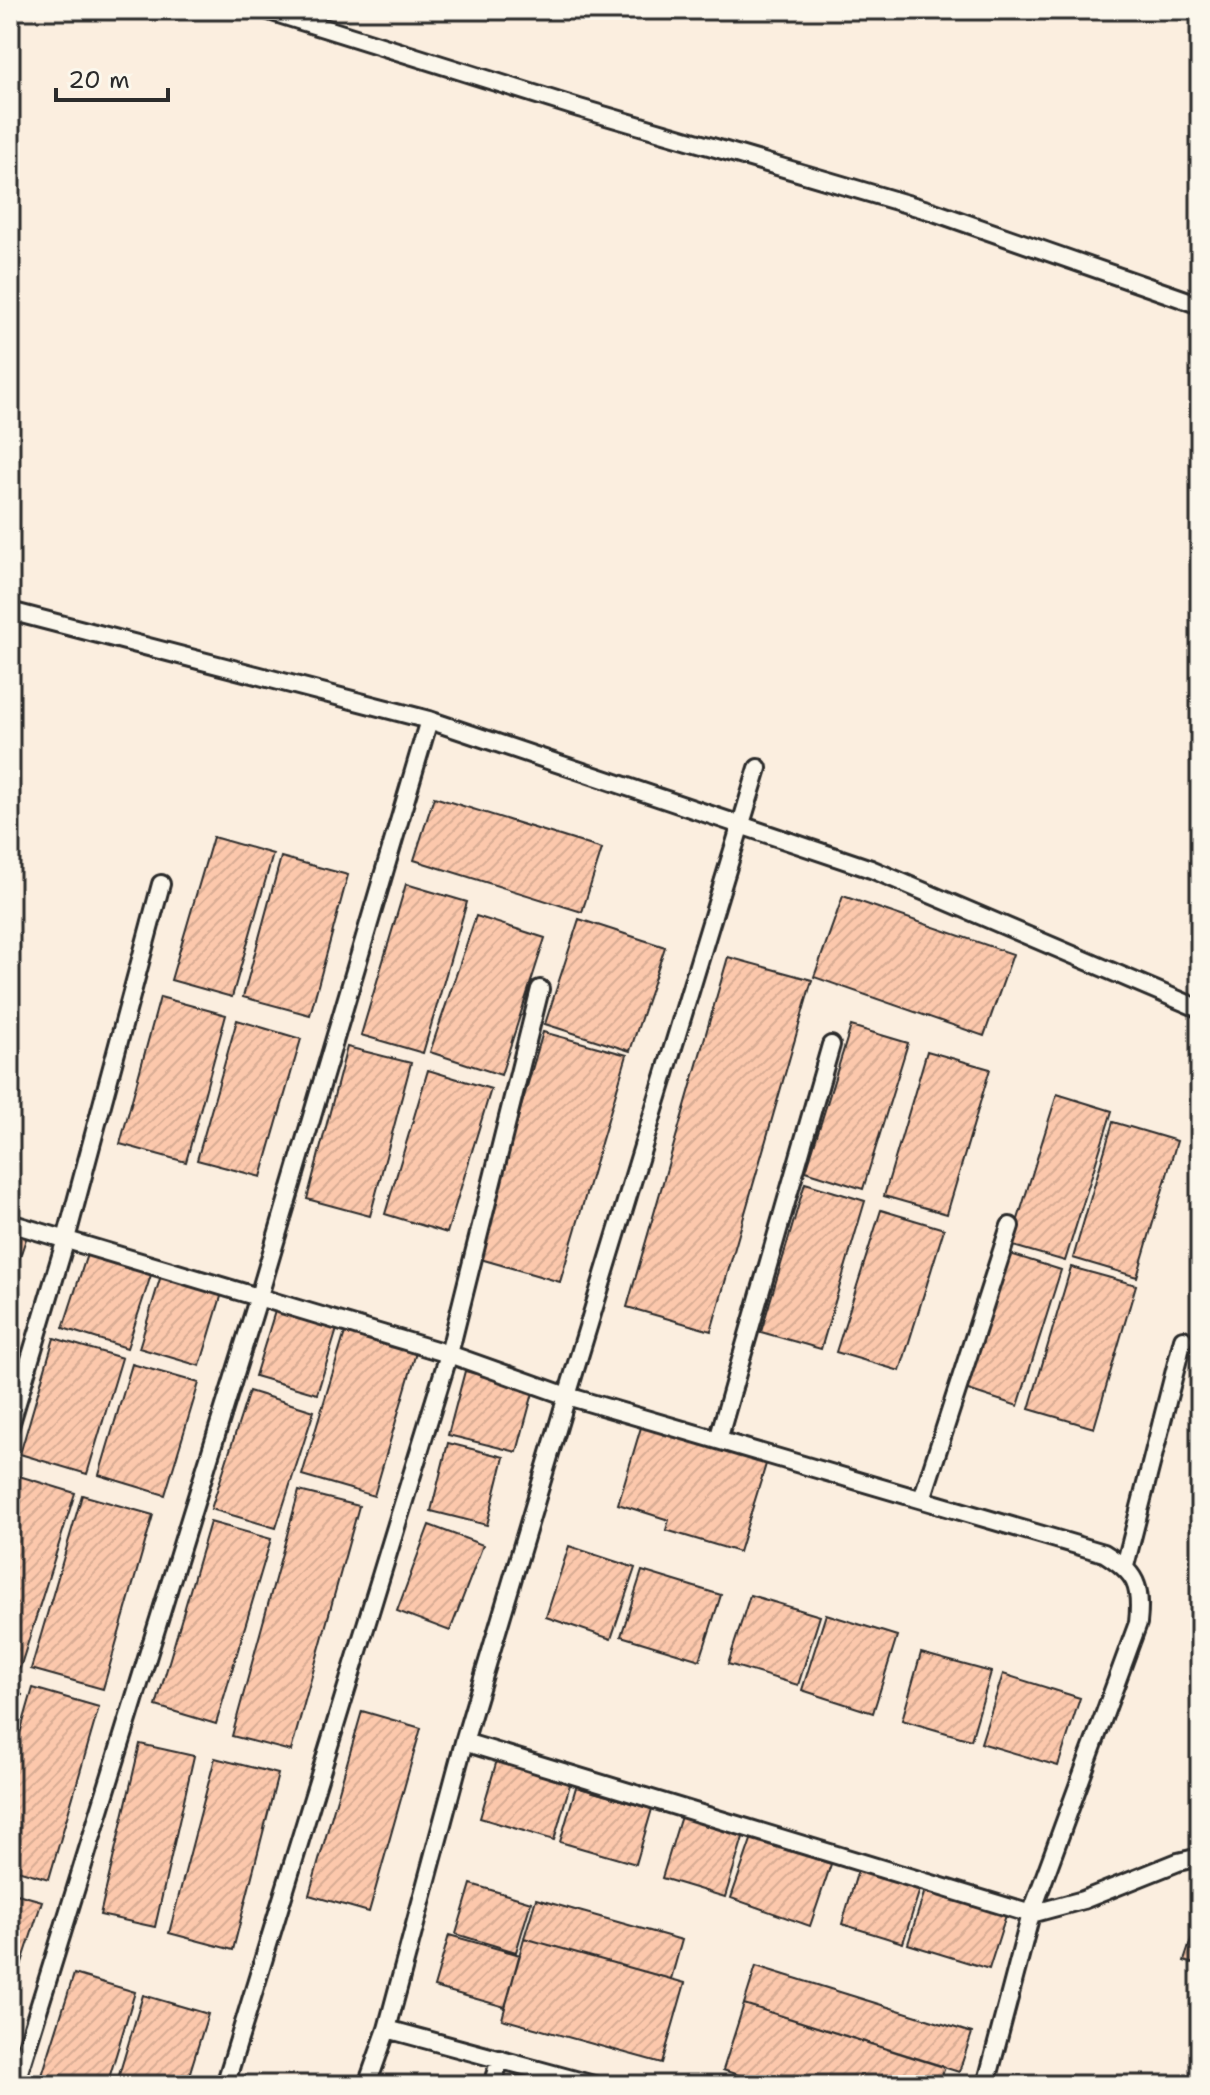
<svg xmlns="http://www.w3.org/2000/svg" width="1210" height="2095" font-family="'Shantell Sans',sans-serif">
	<defs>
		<pattern id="building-hatch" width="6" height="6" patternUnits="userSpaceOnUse" patternTransform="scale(2)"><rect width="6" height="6" fill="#fcc8ac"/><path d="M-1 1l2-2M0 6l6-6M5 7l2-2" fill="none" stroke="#d8ac94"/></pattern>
	</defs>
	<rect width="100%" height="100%" fill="#fbeedf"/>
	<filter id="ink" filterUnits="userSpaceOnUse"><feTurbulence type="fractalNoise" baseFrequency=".0125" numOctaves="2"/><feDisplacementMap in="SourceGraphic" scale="16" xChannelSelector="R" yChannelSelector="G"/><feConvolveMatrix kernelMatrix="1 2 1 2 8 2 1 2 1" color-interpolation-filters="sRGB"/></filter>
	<g filter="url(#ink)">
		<!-- building -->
		<path fill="url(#building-hatch)" stroke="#2b2b2b" stroke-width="2" d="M 434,797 L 602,849 L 582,912 L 414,860 Z
			M 213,837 L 273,854 L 232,997 L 171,980 Z
			M 281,857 L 348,875 L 310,1015 L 243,997 Z
			M 406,884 L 467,902 L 423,1053 L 361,1035 Z
			M 843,896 L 1013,954 L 984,1036 L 814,977 Z
			M 476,916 L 545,938 L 501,1075 L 430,1052 Z
			M 579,919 L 665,947 L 630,1051 L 545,1024 Z
			M 728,957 L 812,980 L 711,1331 L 627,1307 Z
			M 160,997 L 226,1015 L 186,1162 L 120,1144 Z
			M 237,1020 L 301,1039 L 261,1177 L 197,1160 Z
			M 851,1026 L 908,1043 L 863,1189 L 806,1171 Z
			M 543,1032 L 627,1055 L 560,1282 L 477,1258 Z
			M 347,1047 L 411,1063 L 370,1216 L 307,1199 Z
			M 927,1051 L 990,1069 L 947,1214 L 884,1196 Z
			M 428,1070 L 491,1089 L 447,1233 L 385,1214 Z
			M 1057,1094 L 1112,1111 L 1065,1261 L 1010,1245 Z
			M 1113,1122 L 1177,1141 L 1137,1277 L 1073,1258 Z
			M 805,1183 L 865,1201 L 821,1349 L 761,1332 Z
			M 881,1210 L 944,1229 L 900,1371 L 836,1352 Z
			M 10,1231 L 27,1236 L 10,1286 Z
			M 88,1251 L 152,1272 L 127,1348 L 63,1328 Z
			M 1007,1253 L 1061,1270 L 1018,1406 L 965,1389 Z
			M 1071,1267 L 1136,1285 L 1094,1428 L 1029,1409 Z
			M 162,1272 L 223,1290 L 200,1366 L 139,1348 Z
			M 276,1308 L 338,1326 L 317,1394 L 255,1376 Z
			M 346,1329 L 417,1349 L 374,1496 L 302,1475 Z
			M 54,1338 L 122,1358 L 87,1474 L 20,1454 Z
			M 132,1364 L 199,1383 L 165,1495 L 99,1475 Z
			M 465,1371 L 534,1389 L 517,1452 L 448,1435 Z
			M 249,1391 L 314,1411 L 276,1528 L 211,1509 Z
			M 642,1424 L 767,1461 L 739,1552 L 666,1530 L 669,1520 L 618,1504 Z
			M 448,1443 L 504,1457 L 487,1525 L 431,1511 Z
			M 19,1476 L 75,1493 L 20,1668 L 10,1665 L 10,1504 Z
			M 299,1491 L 359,1506 L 291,1751 L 232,1736 Z
			M 82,1495 L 153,1515 L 103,1689 L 31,1669 Z
			M 210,1522 L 271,1539 L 216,1724 L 156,1706 Z
			M 429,1525 L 483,1545 L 450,1631 L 397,1611 Z
			M 569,1546 L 635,1568 L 611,1639 L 546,1617 Z
			M 642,1571 L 721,1595 L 700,1660 L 621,1636 Z
			M 750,1595 L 820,1616 L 798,1685 L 728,1664 Z
			M 826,1614 L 897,1636 L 873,1713 L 802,1690 Z
			M 921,1653 L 991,1672 L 971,1740 L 902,1720 Z
			M 1003,1674 L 1080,1698 L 1058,1766 L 981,1743 Z
			M 33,1688 L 99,1707 L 49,1879 L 10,1868 L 10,1768 Z
			M 10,1692 L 22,1695 L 10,1733 Z
			M 362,1711 L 421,1728 L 369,1912 L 309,1895 Z
			M 140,1744 L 194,1756 L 155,1927 L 100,1915 Z
			M 215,1758 L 278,1774 L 233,1950 L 169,1933 Z
			M 497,1760 L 571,1781 L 554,1840 L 480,1818 Z
			M 576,1787 L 652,1809 L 636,1864 L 560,1842 Z
			M 681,1816 L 744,1834 L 725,1897 L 662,1878 Z
			M 752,1837 L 831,1864 L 810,1926 L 731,1898 Z
			M 858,1870 L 920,1889 L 903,1943 L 842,1924 Z
			M 471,1884 L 531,1902 L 516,1952 L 456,1934 Z
			M 926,1887 L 1007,1912 L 989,1969 L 908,1944 Z
			M 10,1892 L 42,1901 L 10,2000 Z
			M 536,1899 L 682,1940 L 671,1979 L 524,1938 Z
			M 1200,1913 L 1200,1966 L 1184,1961 Z
			M 449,1935 L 520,1955 L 505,2007 L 434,1987 Z
			M 524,1938 L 685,1983 L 662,2063 L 502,2019 Z
			M 756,1966 L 972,2033 L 959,2072 L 744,2004 Z
			M 74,1974 L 135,1992 L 107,2085 L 39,2085 Z
			M 143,1995 L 208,2014 L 186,2085 L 116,2085 Z
			M 744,2004 L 945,2067 L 939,2085 L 769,2085 L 723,2070 Z"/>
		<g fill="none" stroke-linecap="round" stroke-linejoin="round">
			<!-- lane casing -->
			<g stroke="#2b2b2b" stroke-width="22">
				<path id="lane" d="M 266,10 L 579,108 L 931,211 L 1200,305
					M 10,611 L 429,720 L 871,869 L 1200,1009
					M 10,1223 L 449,1354 L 567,1396 L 1104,1553 C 1136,1573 1142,1585 1138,1623 L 1031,1914 L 986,2085
					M 10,1426 L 66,1239 L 161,884
					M 718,1440 L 831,1045
					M 922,1499 L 1010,1226
					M 1125,1566 L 1183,1339
					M 464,1742 L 1031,1914 L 1083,1900 L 1178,1862 L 1200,1857
					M 387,2029 L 594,2085
					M 15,2085 L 259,1296 L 429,720
					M 225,2085 L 449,1354 L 540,989
					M 367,2085 L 387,2029 L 464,1742 L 567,1396 L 758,768
					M 492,2085 L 500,2059"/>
			</g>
			<!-- lane -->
			<use href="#lane" stroke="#fbf7ec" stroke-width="16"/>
		</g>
	</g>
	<!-- margin -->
	<rect width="1210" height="2095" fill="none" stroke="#fbf7ec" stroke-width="40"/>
	<rect x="20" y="20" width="1170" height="2055" fill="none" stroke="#2b2b2b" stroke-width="3" filter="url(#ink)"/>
	<!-- scale -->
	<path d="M56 88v12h112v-12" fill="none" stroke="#2b2b2b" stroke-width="4"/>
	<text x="68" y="88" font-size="24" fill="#2b2b2b" stroke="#fbf7ec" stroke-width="6" paint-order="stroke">20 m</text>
</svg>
